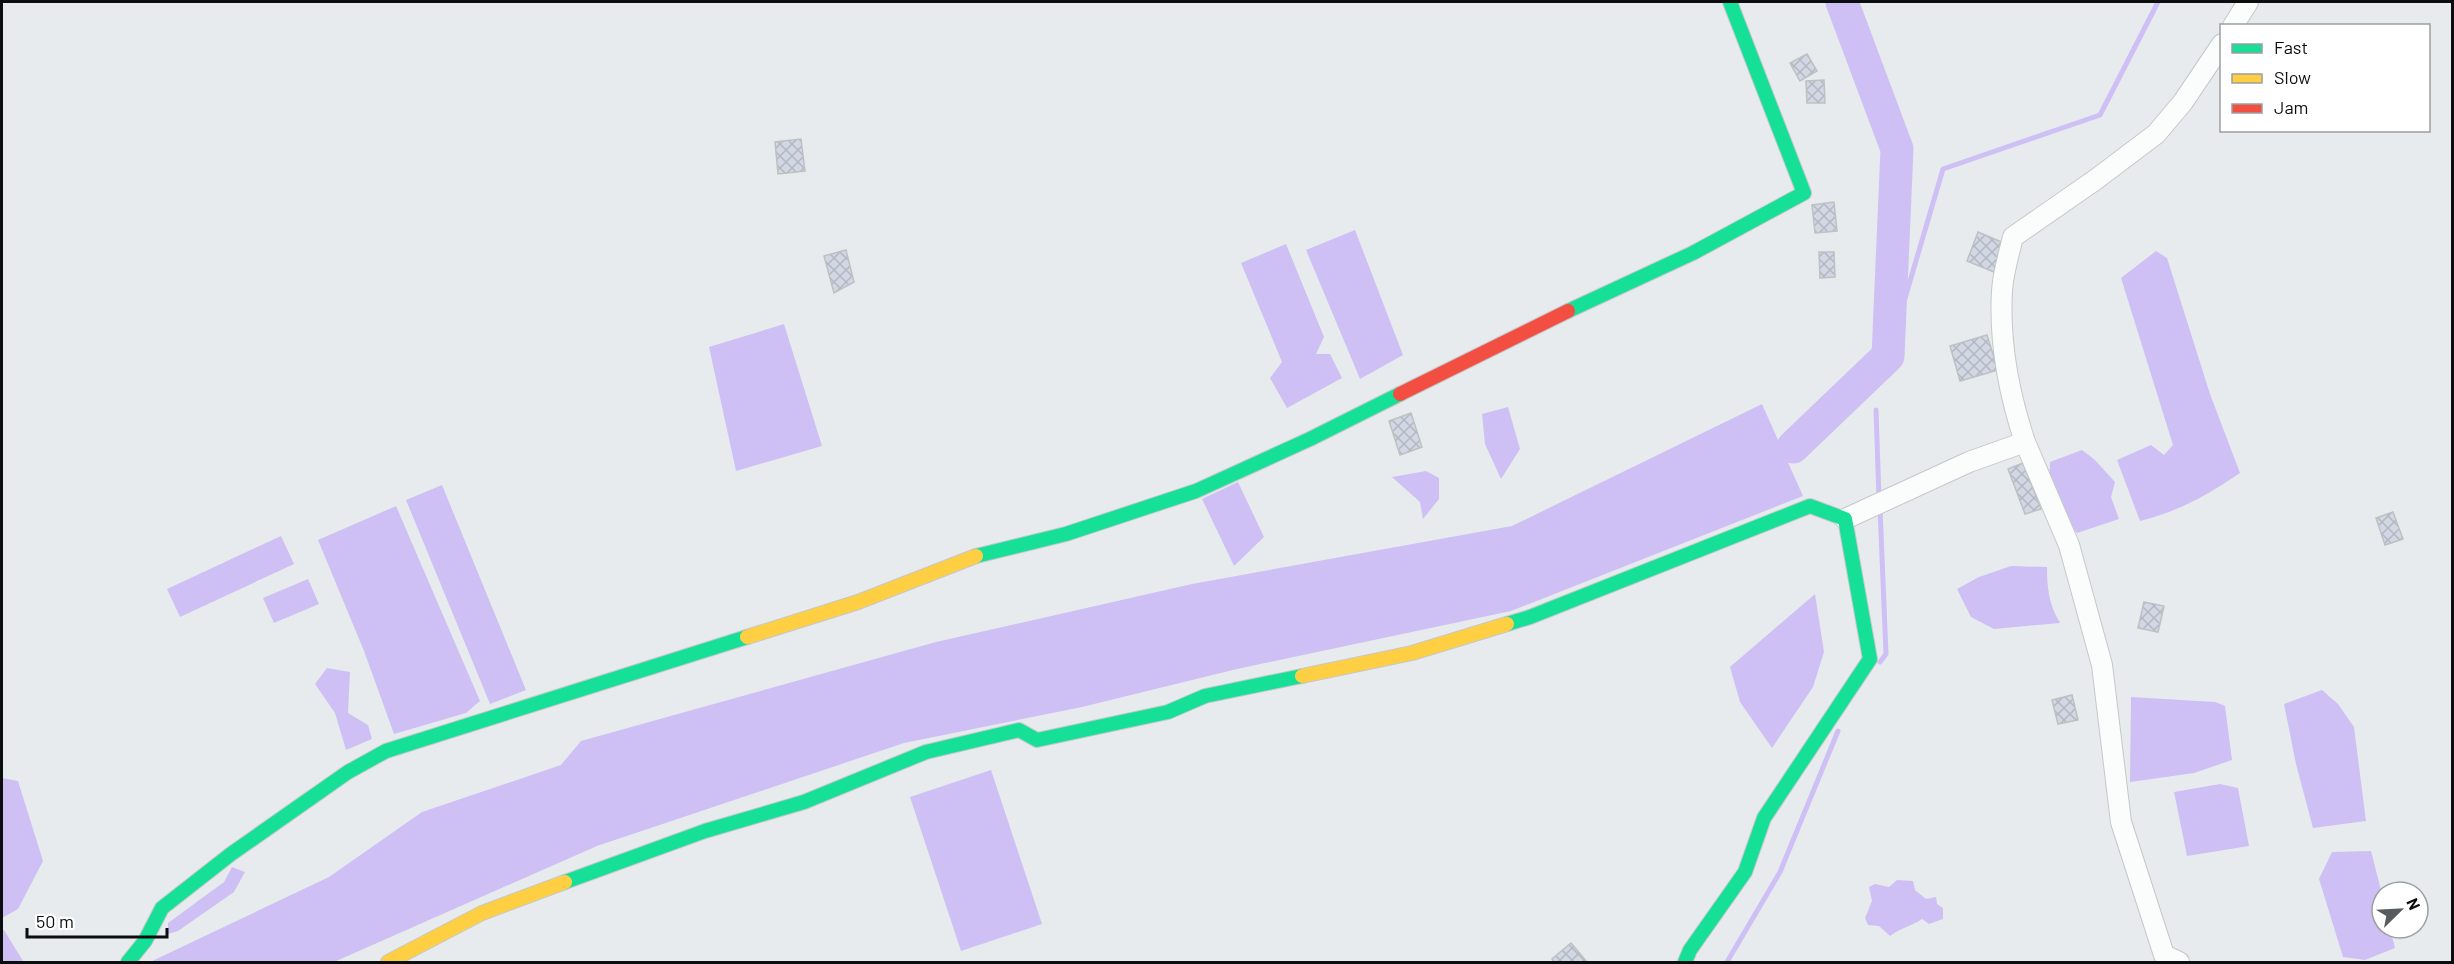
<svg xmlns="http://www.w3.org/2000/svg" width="2454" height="964" font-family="Barlow,sans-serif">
	<defs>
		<pattern id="building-cross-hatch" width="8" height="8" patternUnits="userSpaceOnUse" patternTransform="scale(1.5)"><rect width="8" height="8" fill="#d1d8e4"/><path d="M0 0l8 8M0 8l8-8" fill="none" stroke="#b2b8c2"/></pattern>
	</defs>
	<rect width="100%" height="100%" fill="#e7ebed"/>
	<!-- water -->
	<path fill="#cec0f4" d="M 1355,230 L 1403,355 L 1360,379 L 1306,250 Z
		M 1286,244 L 1324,337 L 1316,354 L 1330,354 L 1342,378 L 1287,408 L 1270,378 L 1282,362 L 1241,263 Z
		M 2156,251 L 2167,258 L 2210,394 L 2240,473 C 2206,496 2179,511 2140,521 L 2117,460 L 2151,445 L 2164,455 L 2173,445 L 2121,278 Z
		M 784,324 L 822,446 L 736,471 L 709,347 Z
		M 1762,404 L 1803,496 L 1511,611 L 1237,669 L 1082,707 L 904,743 L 597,846 L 334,962 L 150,962 L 329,877 L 422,812 L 561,765 L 581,741 L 936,642 L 1192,584 L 1512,526 Z
		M 1508,407 L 1520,449 L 1501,479 L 1485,444 L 1482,414 Z
		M 2082,450 L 2094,459 L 2115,482 L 2111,497 L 2119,519 L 2077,533 L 2065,518 L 2049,490 L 2050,462 Z
		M 1426,471 L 1439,478 L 1439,499 L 1423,519 L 1420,502 L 1392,477 Z
		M 1238,482 L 1264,537 L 1234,566 L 1202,499 Z
		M 442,485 L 526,690 L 490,704 L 406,500 Z
		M 396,506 L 480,701 L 466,713 L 394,734 L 364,651 L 318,540 Z
		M 281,536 L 294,564 L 180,617 L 167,589 Z
		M 2011,566 L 2047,567 C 2047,588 2049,605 2060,623 L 1994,629 L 1971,617 L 1957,589 L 1979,577 Z
		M 308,579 L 319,604 L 274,623 L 263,598 Z
		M 1815,594 L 1824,652 L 1813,687 L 1772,748 L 1740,702 L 1730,667 Z
		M 327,668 L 350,672 L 348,713 L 368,725 L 372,739 L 346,750 L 335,713 L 315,684 Z
		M 2322,690 L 2338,704 L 2354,727 L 2366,821 L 2313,828 L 2296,764 L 2284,704 Z
		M 2131,697 L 2215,702 L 2225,706 L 2232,760 L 2194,773 L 2130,782 Z
		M 991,770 L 1042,924 L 961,951 L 910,797 Z
		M 2,778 L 18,781 L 43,861 L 18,909 L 2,918 Z
		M 2220,784 L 2238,788 L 2249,846 L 2187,856 L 2174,792 Z
		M 2371,851 L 2382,894 L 2382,928 L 2390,928 L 2395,948 L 2365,960 L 2343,957 L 2319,879 L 2332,852 Z
		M 232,867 L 245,872 L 234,892 L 178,931 L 168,934 L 168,923 L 224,882 Z
		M 1897,880 L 1913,881 L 1915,890 L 1926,899 L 1936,897 L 1937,904 L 1943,908 L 1943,919 L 1929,924 L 1922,919 C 1912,926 1900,928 1890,936 L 1879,926 L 1868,925 L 1865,918 L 1872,901 L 1869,887 L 1875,884 L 1889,887 Z
		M 4,930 L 23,961 L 23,962 L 2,962 L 2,931 Z"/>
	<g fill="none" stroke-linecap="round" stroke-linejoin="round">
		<!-- stream -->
		<path stroke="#cec0f4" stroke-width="5" d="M 1888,356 L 1943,169 L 2100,115 L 2158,2
			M 1876,410 L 1879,499
			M 1880,508 L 1886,654 L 1880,662
			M 1727,962 L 1780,872 L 1838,731"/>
		<!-- river -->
		<path stroke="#cec0f4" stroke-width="33" d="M 1793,447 L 1888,356 L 1897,149 L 1842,2"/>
	</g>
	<!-- building -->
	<path fill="url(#building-cross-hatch)" stroke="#bec0c2" stroke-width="1.5" d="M 1807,54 L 1817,71 L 1800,81 L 1790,63 Z
		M 1824,80 L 1825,103 L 1807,103 L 1806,81 Z
		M 801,139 L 805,171 L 778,174 L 775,142 Z
		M 1834,202 L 1837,231 L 1815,233 L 1812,205 Z
		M 1978,232 L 2006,244 L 1994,272 L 1967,261 Z
		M 846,250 L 854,282 L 834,293 L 824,256 Z
		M 1819,252 L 1834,252 L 1835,277 L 1820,278 Z
		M 1987,335 L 1998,370 L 1960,381 L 1950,346 Z
		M 1411,413 L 1422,447 L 1400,455 L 1389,421 Z
		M 2023,463 L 2041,509 L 2025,514 L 2008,469 Z
		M 2393,512 L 2403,539 L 2385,545 L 2376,518 Z
		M 2144,602 L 2164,606 L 2158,632 L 2138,628 Z
		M 2072,695 L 2078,720 L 2058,724 L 2052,700 Z
		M 1571,943 L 1587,962 L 1554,962 L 1552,959 Z"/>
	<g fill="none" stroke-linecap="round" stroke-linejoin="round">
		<!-- street casing -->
		<g stroke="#c5c8ca" stroke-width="22">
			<path id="street" d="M 2233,26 L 2248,2
				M 2025,442 L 2069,545 L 2102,665 L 2121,822 L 2164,955 L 2179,962
				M 1845,519 L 1969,462 L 2025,442 C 2009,394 1999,343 2002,291 C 2003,273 2009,254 2013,237 L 2095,180 L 2156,134 L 2183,102 L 2222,44"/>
		</g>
		<!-- fast casing -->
		<g stroke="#c5c8ca" stroke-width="16">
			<path id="fast" d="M 1568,311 L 1693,253 L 1804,193 L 1730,2
				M 976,556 L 1066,534 L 1196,491 L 1310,439 L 1400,394
				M 1507,624 L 1530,617 L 1810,506 L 1845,519 L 1870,659 L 1764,818 L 1745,872 L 1690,950 L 1685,962
				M 565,882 L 705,831 L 804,802 L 926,752 L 1019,730 L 1037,740 L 1168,712 L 1205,696 L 1302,676
				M 128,962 L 145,941 L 162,908 L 231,854 L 348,772 L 386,751 L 747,637"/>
		</g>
		<!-- slow casing -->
		<g stroke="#c5c8ca" stroke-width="16">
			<path id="slow" d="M 747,637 L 858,602 L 976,556
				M 1302,676 L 1412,653 L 1507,624
				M 388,962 L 482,913 L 565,882"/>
		</g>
		<!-- jam casing -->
		<g stroke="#c5c8ca" stroke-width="16">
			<path id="jam" d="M 1400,394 L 1568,311"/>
		</g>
		<!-- street -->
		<use href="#street" stroke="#fbfcfc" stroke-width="20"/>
		<!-- fast -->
		<use href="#fast" stroke="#16e098" stroke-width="14"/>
		<!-- slow -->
		<use href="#slow" stroke="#ffcf43" stroke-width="14"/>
		<!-- jam -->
		<use href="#jam" stroke="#f24e42" stroke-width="14"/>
	</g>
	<!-- border -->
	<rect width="2454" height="964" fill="none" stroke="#0b0d0f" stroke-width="6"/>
	<!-- legend -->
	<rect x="2220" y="24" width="210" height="108" fill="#ffffff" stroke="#9d9e9f" stroke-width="1.5"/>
	<rect x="2232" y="44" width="30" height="9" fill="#16e098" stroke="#9d9e9f" stroke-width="1.5"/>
	<text x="2274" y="54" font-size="18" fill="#0b0d0f">Fast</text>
	<rect x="2232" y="74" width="30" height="9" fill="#ffcf43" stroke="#9d9e9f" stroke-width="1.5"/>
	<text x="2274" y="84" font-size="18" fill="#0b0d0f">Slow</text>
	<rect x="2232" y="104" width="30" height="9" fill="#f24e42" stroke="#9d9e9f" stroke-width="1.5"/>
	<text x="2274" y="114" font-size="18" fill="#0b0d0f">Jam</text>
	<!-- north arrow -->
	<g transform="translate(2400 910) rotate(66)"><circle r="28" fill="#ffffff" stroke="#9d9e9f" stroke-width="1.5"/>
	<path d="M0-4.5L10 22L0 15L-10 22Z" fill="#585b5d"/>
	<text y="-9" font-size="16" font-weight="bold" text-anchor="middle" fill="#0b0d0f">N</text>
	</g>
	<!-- scale -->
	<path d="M27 928v9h140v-9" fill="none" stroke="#0b0d0f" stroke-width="3"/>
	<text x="36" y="928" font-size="18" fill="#0b0d0f" stroke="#ffffff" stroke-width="4.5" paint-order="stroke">50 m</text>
</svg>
